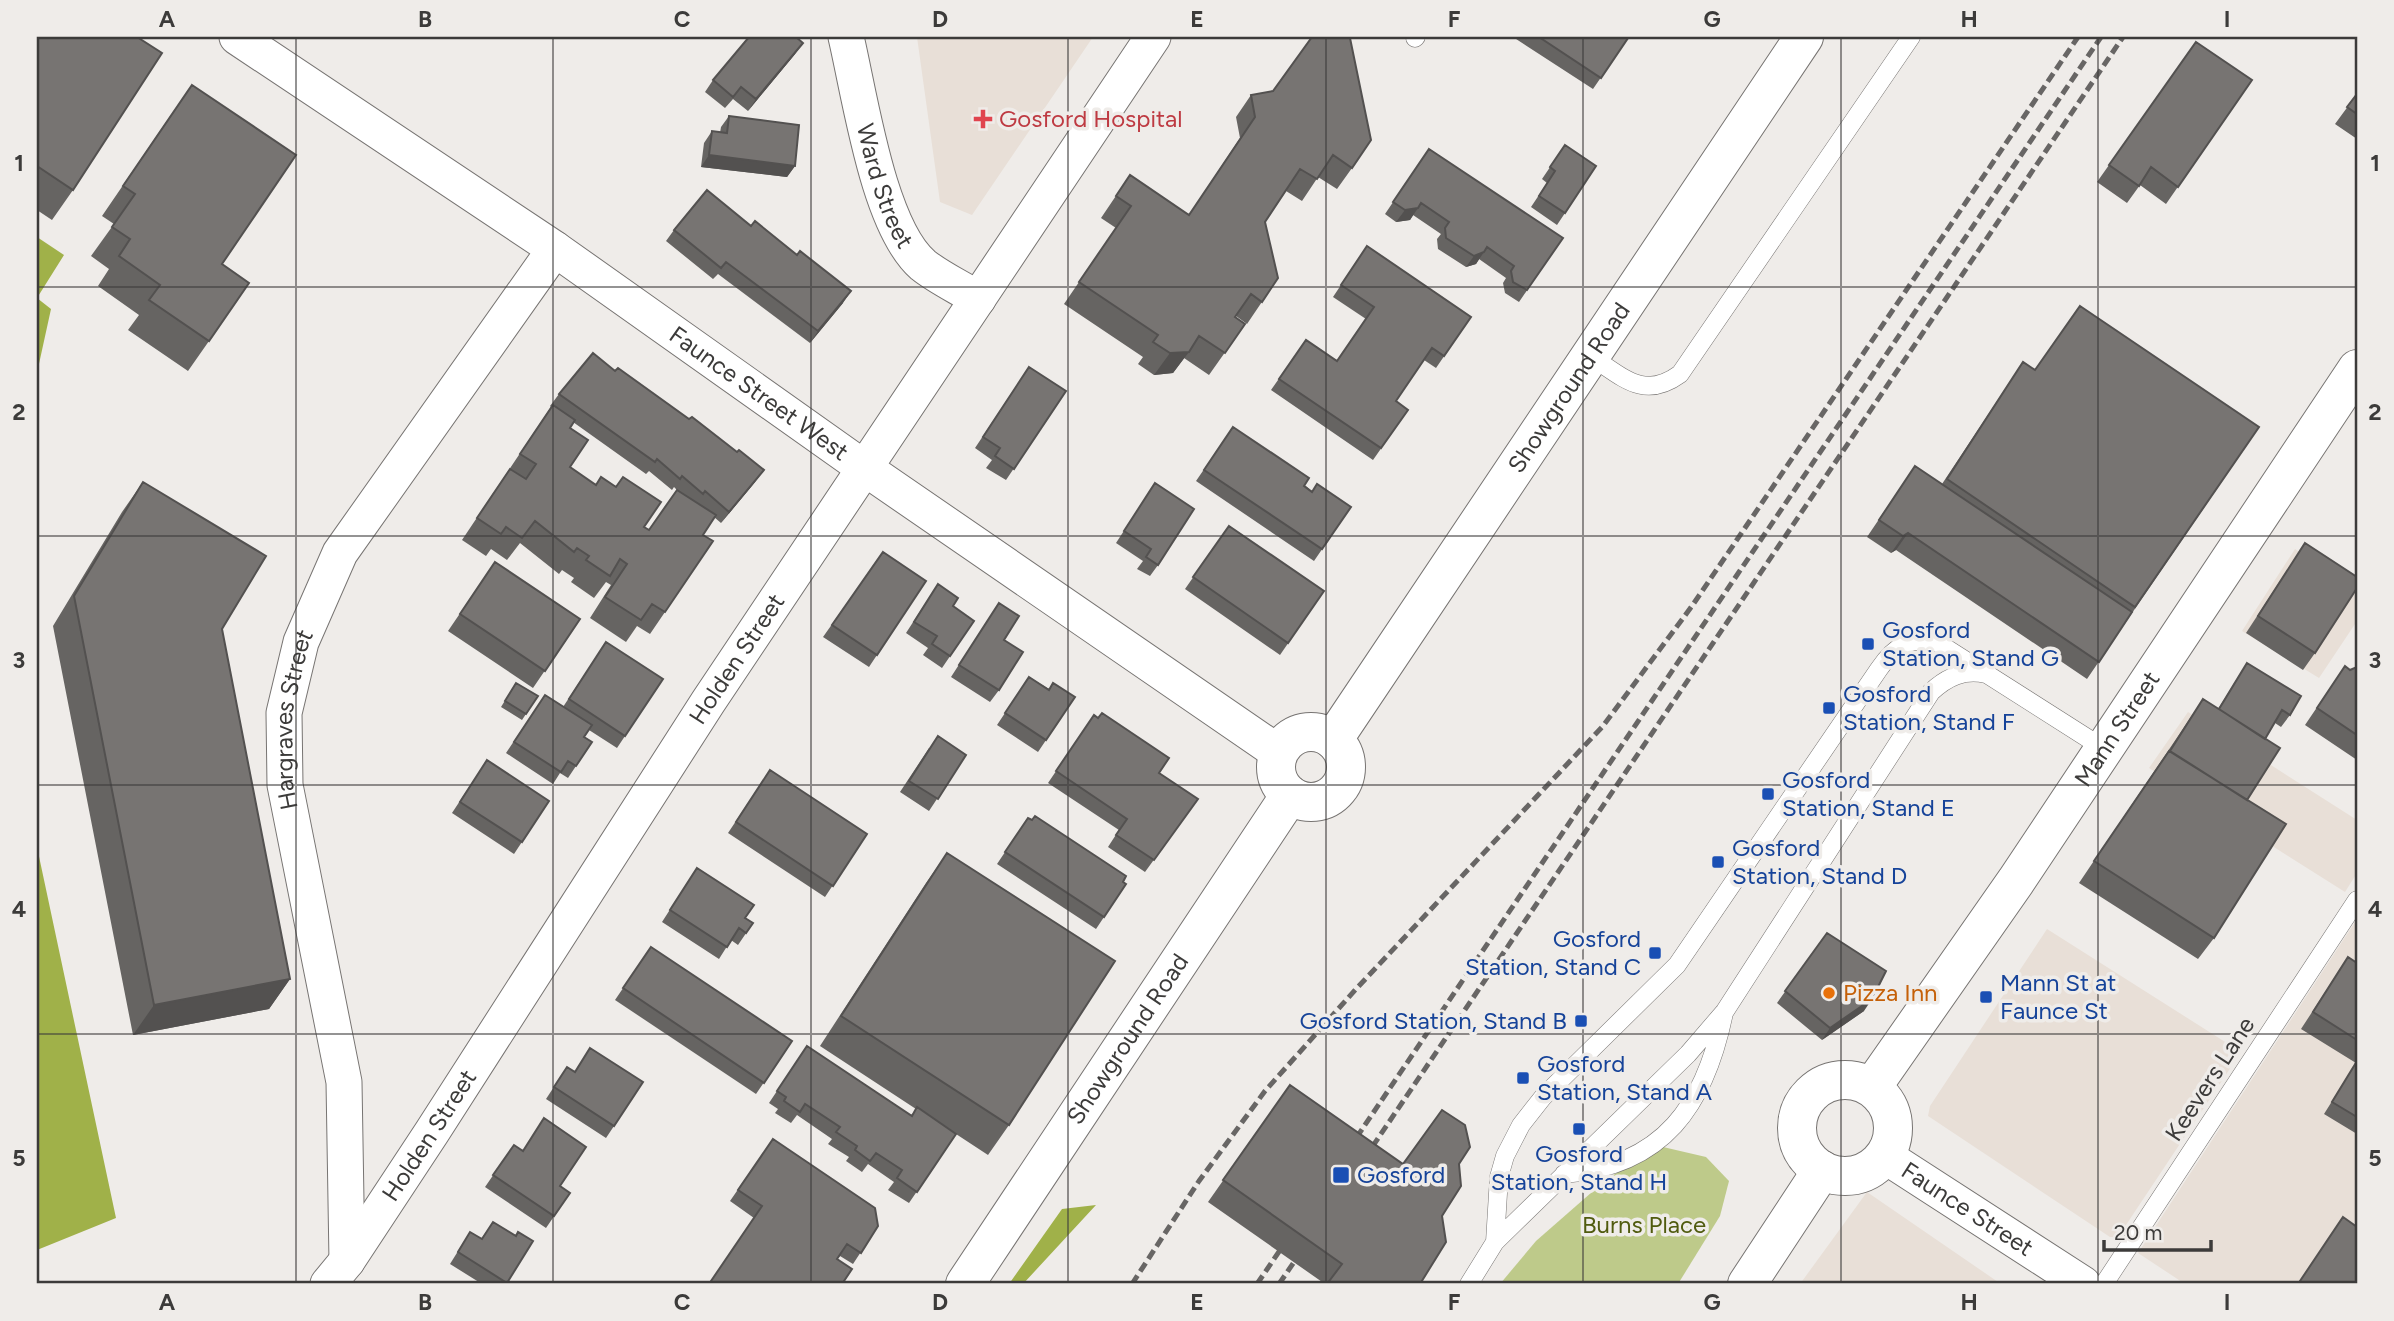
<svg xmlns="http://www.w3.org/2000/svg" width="2394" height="1321" font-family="Figtree,sans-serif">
	<rect width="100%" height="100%" fill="#efece9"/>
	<!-- built -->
	<path fill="#e8dfd7" d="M 917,37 L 1093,37 L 972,215 L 940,202 Z
		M 2295,549 L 2357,590 L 2357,621 L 2319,678 L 2242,631 Z
		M 2188,712 L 2357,820 L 2357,873 L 2345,892 L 2149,768 Z
		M 2357,919 L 2357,1284 L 2185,1284 L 2138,1253 Z
		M 2047,929 L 2241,1052 L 2118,1237 L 2110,1237 L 1928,1116 L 1930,1106 Z
		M 1867,1192 L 2001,1284 L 1800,1284 Z"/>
	<!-- green -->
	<path fill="#beca8a" d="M 1663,1147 L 1706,1157 L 1729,1181 L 1720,1216 L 1678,1284 L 1500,1284 L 1536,1241 L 1608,1178 Z"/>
	<!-- forest -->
	<path fill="#a0b149" d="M 37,237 L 64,255 L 37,298 L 51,309 L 37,373 Z
		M 37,847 L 116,1218 L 37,1250 Z
		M 1096,1205 L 1023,1284 L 1009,1284 L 1062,1209 Z"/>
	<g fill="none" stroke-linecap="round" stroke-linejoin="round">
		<!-- lane casing -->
		<g stroke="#777472" stroke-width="19">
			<path id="lane" d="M 1415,38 L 1416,37
				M 1590,356 C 1622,376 1643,401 1680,374 L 1911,37
				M 1564,1174 C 1664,1166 1705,1105 1724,1013
				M 1495,1242 L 1688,1054 L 1725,1011 L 1931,692 C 1947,677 1964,669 1986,674
				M 1469,1284 L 1495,1242 L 1499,1177 L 1505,1156 L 1521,1125 L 1543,1097 L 1677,965 L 1879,669 C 1894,647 1911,635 1938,643 L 2103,748
				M 2104,1284 L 2357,900"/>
		</g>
		<!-- street casing -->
		<g stroke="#777472" stroke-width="37">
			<g id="street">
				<path id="s1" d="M 237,37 L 555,249 L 850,458 L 1279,753"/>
				<path id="s2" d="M 846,37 C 860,96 878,226 923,265 C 939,278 961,288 978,299"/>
				<path id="s3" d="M 1885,1156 L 2083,1284"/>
				<path id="s4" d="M 347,1261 L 344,1082 L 285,785 L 284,713 L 301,642 L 340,553 L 555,249"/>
				<path id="s5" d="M 328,1284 L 347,1261 L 432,1132 L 708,702 L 1153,37"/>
			</g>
		</g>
		<!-- secondary casing -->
		<g stroke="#777472" stroke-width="40">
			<g id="secondary">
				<circle cx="1311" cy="767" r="35"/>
				<path id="s6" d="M 1333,740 L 1804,37"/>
				<path id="s7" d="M 965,1284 L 1290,795"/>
			</g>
		</g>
		<!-- primary casing -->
		<g stroke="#777472" stroke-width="40">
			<g id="primary">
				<circle cx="1845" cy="1128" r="48"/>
				<path id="s8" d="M 1872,1087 L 2016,881 L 2357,369"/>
				<path d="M 1747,1284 L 1822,1170"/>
			</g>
		</g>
		<!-- lane -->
		<use href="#lane" stroke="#fff" stroke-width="18"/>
		<!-- street -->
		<use href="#street" stroke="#fff" stroke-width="35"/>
		<!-- secondary -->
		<use href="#secondary" stroke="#fff" stroke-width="38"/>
		<!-- primary -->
		<use href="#primary" stroke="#fff" stroke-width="38"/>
		<!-- rail -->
		<path stroke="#686665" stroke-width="5" stroke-dasharray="10 5" stroke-linecap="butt" d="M 1348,1150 L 2101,37
			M 1364,1159 L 2123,37
			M 1132,1284 L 1199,1181 L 1265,1091 L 1356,989 L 1603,726 L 1692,606 L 2078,37
			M 1257,1284 L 1289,1237
			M 1279,1284 L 1305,1246"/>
	</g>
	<!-- wall -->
	<path fill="#666462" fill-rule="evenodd" d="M 37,37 L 73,190 L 52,220 L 37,210 Z
		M 1513,37 L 1627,37 L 1628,38 L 1593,89 Z
		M 2196,42 L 2252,80 L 2166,204 L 2140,185 L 2127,203 L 2097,182 Z
		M 795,54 L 748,111 L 733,99 L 725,108 L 705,92 L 713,80 Z
		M 2357,94 L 2357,139 L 2335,124 Z
		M 1251,95 L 1352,168 L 1337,189 L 1318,177 L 1302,201 L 1286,191 L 1265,222 L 1278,278 L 1247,324 L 1236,316 L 1235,317 L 1245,324 L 1209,375 L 1184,358 L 1173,373 L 1154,375 L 1138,364 L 1143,357 L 1064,304 L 1116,228 L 1101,218 L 1130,175 L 1189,215 L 1240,138 L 1236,117 Z
		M 171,115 L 222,264 L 209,341 L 188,371 L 128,330 L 139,315 L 98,286 L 109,269 L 91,256 L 114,224 L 102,216 Z
		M 729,116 L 795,166 L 787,177 L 701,167 L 704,143 L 712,131 L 720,133 L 721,127 Z
		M 1565,145 L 1565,213 L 1557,225 L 1531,207 L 1547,183 L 1542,179 Z
		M 1429,149 L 1563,238 L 1519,302 L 1505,293 L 1503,283 L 1506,278 L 1479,259 L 1476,264 L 1466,267 L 1438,249 L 1437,239 L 1441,234 L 1413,215 L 1410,220 L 1396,222 L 1385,214 Z
		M 674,230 L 843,303 L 810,343 L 718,274 L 713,279 L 666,241 Z
		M 1367,246 L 1471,317 L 1436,368 L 1424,360 L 1396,401 L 1408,410 L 1373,460 L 1271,390 L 1306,340 L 1337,361 L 1366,319 L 1333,297 Z
		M 2023,362 L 2035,370 L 2259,427 L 2087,679 L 1896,550 L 1891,553 L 1867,537 L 1915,466 L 1942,484 Z
		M 1029,367 L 1066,391 L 1006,480 L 986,468 L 992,460 L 975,448 Z
		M 615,371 L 755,482 L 721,523 L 714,517 L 703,535 L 665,612 L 650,634 L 637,626 L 626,642 L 590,618 L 611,585 L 606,582 L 594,598 L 571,582 L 574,578 L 562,570 L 559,574 L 520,543 L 507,560 L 491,549 L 486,556 L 462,540 L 551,407 L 550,406 L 559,394 ZM 573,422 L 646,474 L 649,471 L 672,490 L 674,487 L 677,490 L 649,530 L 570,467 L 570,428 Z
		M 1233,427 L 1312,491 L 1351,507 L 1314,561 L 1196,481 Z
		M 143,482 L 222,629 L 290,979 L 269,1009 L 133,1035 L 53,626 L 122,512 Z
		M 1155,483 L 1158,565 L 1150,576 L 1137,569 L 1143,561 L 1116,543 Z
		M 1229,526 L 1324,591 L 1280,655 L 1185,589 Z
		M 2305,543 L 2315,653 L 2303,670 L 2246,633 Z
		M 883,552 L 926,581 L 869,667 L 823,637 Z
		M 495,562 L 580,619 L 533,688 L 448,631 Z
		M 930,596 L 953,606 L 974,621 L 942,668 L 923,655 L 928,648 L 906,633 Z
		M 991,615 L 1004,640 L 999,690 L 990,702 L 951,677 Z
		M 606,642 L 625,736 L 617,748 L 589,730 L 584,737 L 592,742 L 568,778 L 560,773 L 553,784 L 506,753 L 545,695 L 563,707 Z
		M 2247,663 L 2290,715 L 2281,727 L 2275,723 L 2265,739 L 2247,800 L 2214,938 L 2198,959 L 2079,883 L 2203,699 L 2218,709 Z
		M 2345,666 L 2350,670 L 2357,667 L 2357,760 L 2305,725 Z
		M 1029,677 L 1049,689 L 1075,697 L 1038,752 L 997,725 Z
		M 516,683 L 538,696 L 522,720 L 501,707 Z
		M 1094,715 L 1159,773 L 1198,799 L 1145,872 L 1108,847 L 1119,830 L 1048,783 Z
		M 929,748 L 966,755 L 929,811 L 900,792 Z
		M 487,760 L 549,801 L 514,854 L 452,813 Z
		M 770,770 L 867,834 L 825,897 L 728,833 Z
		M 1028,818 L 1126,884 L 1096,929 L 997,864 Z
		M 947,853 L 1009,1125 L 988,1155 L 956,1134 L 909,1203 L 888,1190 L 894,1182 L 868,1164 L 862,1172 L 846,1161 L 849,1157 L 828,1144 L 832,1139 L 797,1115 L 791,1123 L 775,1113 L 778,1109 L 769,1103 L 807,1046 L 911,1116 L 916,1109 L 820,1046 L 926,883 Z
		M 689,880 L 753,923 L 738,945 L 731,940 L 719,959 L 662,922 Z
		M 1827,933 L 1864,1011 L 1822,1040 L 1777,1003 Z
		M 651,947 L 792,1041 L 756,1094 L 615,1000 Z
		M 2348,957 L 2357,963 L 2357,1134 L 2324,1114 L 2356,1063 L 2301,1029 Z
		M 567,1067 L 574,1072 L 614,1126 L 606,1138 L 546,1099 Z
		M 1290,1085 L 1403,1164 L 1459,1164 L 1420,1284 L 1325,1284 L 1208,1202 Z
		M 773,1139 L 878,1226 L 853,1264 L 840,1256 L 837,1259 L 754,1218 L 730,1201 Z
		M 514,1145 L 560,1186 L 570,1193 L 546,1228 L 485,1187 Z
		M 493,1222 L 515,1236 L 533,1241 L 506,1284 L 482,1284 L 450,1264 L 470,1232 L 481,1239 Z"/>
	<!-- shaded-wall -->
	<path fill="#535150" d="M 803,43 L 795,54 L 748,111 L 756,99 Z
		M 709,155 L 795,166 L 787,177 L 701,167 Z
		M 1418,208 L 1410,220 L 1396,222 L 1405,210 Z
		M 1484,252 L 1476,264 L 1466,267 L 1474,256 Z
		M 851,291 L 843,303 L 810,343 L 818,331 Z
		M 1189,352 L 1173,373 L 1154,375 L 1170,353 Z
		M 764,470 L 755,482 L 721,523 L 729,512 Z
		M 1908,533 L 1896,550 L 1891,553 L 1903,536 Z
		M 290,979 L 269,1009 L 133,1035 L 154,1005 Z
		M 1872,999 L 1864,1011 L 1822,1040 L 1830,1028 Z"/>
	<!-- building -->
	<path fill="#777472" stroke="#535150" stroke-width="2" d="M 37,37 L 137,37 L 162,53 L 73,190 L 37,166 Z
		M 749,37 L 796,37 L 803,43 L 756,99 L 741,87 L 733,97 L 713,80 Z
		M 1312,37 L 1347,37 L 1350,38 L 1371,140 L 1352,168 L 1333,155 L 1317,179 L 1300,169 L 1265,222 L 1278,278 L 1262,302 L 1251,294 L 1235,317 L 1245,324 L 1225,353 L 1199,336 L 1189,352 L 1170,353 L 1153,342 L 1158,335 L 1079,282 L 1131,206 L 1116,196 L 1130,175 L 1189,215 L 1255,117 L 1251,95 L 1273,91 Z
		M 1539,37 L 1627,37 L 1628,38 L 1601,78 Z
		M 2196,42 L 2252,80 L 2178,187 L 2151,167 L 2139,186 L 2109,165 Z
		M 192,85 L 296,155 L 222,264 L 249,283 L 209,341 L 149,300 L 160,285 L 119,256 L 130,239 L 112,227 L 135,194 L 123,186 Z
		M 2357,94 L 2357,114 L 2347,107 Z
		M 729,116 L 799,125 L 795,166 L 709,155 L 712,131 L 727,133 Z
		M 1565,145 L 1596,166 L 1565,213 L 1539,196 L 1555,171 L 1550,167 Z
		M 1429,149 L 1563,238 L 1527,290 L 1513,282 L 1511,271 L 1514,266 L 1487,247 L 1484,252 L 1474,256 L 1446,238 L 1445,228 L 1449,222 L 1421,203 L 1418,208 L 1405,210 L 1393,202 Z
		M 707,190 L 751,226 L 755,221 L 797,255 L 800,251 L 851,291 L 818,331 L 726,262 L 721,268 L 674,230 Z
		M 1367,246 L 1471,317 L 1444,356 L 1432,348 L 1396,401 L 1408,410 L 1381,448 L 1279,379 L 1306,340 L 1337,361 L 1374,307 L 1341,285 Z
		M 2080,306 L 2259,427 L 2135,607 L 1947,479 L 2023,362 L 2035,370 Z
		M 593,353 L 615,371 L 618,368 L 689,419 L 692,417 L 737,452 L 739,450 L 764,470 L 729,512 L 705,491 L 703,494 L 682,476 L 680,479 L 657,459 L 655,462 L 559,394 Z
		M 1029,367 L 1066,391 L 1014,469 L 995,456 L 1000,448 L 983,437 Z
		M 553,405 L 575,420 L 570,428 L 588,440 L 570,467 L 596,485 L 601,477 L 616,487 L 623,477 L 661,502 L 644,527 L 649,530 L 677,490 L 716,515 L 703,535 L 713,541 L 665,612 L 652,604 L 641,620 L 605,597 L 627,564 L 620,559 L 610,576 L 586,560 L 589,556 L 577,548 L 574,552 L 535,521 L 522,538 L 506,527 L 501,534 L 477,518 L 510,469 L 526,479 L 536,464 L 520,454 Z
		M 1233,427 L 1309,478 L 1304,486 L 1312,492 L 1317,484 L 1351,507 L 1322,549 L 1204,470 Z
		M 1915,466 L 2132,612 L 2099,662 L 1908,533 L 1903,536 L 1879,520 Z
		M 143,482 L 266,556 L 222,629 L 290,979 L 154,1005 L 74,596 Z
		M 1155,483 L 1194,509 L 1158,565 L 1146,557 L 1151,549 L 1124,531 Z
		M 1229,526 L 1324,591 L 1288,643 L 1193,577 Z
		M 2305,543 L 2357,577 L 2357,588 L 2315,653 L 2258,616 Z
		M 883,552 L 926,581 L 877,655 L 832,625 Z
		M 495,562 L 580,619 L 545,671 L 460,614 Z
		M 938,584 L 958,598 L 953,606 L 974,621 L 950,656 L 932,644 L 937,636 L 914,622 Z
		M 999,603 L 1019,616 L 1004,640 L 1023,652 L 999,690 L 959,665 Z
		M 606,642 L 663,679 L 625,736 L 569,699 Z
		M 2247,663 L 2301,696 L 2290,715 L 2282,710 L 2265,739 L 2219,709 Z
		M 2345,666 L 2350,670 L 2357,667 L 2357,735 L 2317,708 Z
		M 1029,677 L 1049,690 L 1053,683 L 1075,697 L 1046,740 L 1005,713 Z
		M 516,683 L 538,696 L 526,714 L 505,701 Z
		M 545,695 L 592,725 L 584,737 L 592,742 L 576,766 L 568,761 L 561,772 L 514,742 Z
		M 2203,699 L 2280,748 L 2247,800 L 2170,751 Z
		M 1102,713 L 1169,758 L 1159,773 L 1198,799 L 1154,860 L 1116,835 L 1127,819 L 1056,771 L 1094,715 L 1098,718 Z
		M 938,736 L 966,755 L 938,799 L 909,781 Z
		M 2169,751 L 2286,824 L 2214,938 L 2094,861 Z
		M 487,760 L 549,801 L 522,842 L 460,802 Z
		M 770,770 L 867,834 L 833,886 L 736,822 Z
		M 1035,816 L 1126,876 L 1123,882 L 1126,884 L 1104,917 L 1005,852 L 1028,818 L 1032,820 Z
		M 947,853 L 1115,961 L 1009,1125 L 841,1016 Z
		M 697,868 L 754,905 L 745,918 L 753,923 L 746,933 L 739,928 L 727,947 L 670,910 Z
		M 1827,933 L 1886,971 L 1872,999 L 1830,1028 L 1785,991 Z
		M 651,947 L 792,1041 L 764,1083 L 623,988 Z
		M 2348,957 L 2357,963 L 2357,1040 L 2313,1012 Z
		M 807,1046 L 912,1116 L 917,1107 L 956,1134 L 917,1192 L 897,1178 L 902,1170 L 876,1153 L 870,1161 L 855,1150 L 857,1146 L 836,1132 L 840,1127 L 805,1104 L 800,1112 L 784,1101 L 786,1097 L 777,1091 Z
		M 590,1048 L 643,1082 L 614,1126 L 554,1087 L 567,1067 L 575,1072 Z
		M 2357,1061 L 2357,1117 L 2332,1102 Z
		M 1290,1085 L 1403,1164 L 1442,1110 L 1465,1125 L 1470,1147 L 1459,1164 L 1461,1186 L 1442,1216 L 1446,1242 L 1420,1284 L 1327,1284 L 1342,1264 L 1223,1180 Z
		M 544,1118 L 586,1147 L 560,1186 L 570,1193 L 554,1216 L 493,1175 L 514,1145 L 523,1151 Z
		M 773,1139 L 875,1208 L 878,1226 L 861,1253 L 847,1244 L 837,1259 L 852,1269 L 842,1284 L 709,1284 L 762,1206 L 738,1190 Z
		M 2343,1217 L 2357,1227 L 2357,1284 L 2298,1284 Z
		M 493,1222 L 516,1236 L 518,1232 L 533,1241 L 507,1283 L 458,1252 L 470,1232 L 482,1239 Z"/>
	<!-- grid -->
	<path fill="none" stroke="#3c3b3a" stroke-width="2" stroke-opacity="0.55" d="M 296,37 L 296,1284M 553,37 L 553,1284M 811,37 L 811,1284M 1068,37 L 1068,1284M 1326,37 L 1326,1284M 1583,37 L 1583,1284M 1841,37 L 1841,1284M 2098,37 L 2098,1284M 37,287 L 2357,287M 37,536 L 2357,536M 37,785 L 2357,785M 37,1034 L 2357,1034"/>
	<!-- markers -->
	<path fill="#e0444e" stroke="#efece9" stroke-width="2.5" d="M979.5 108.5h7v7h7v7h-7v7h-7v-7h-7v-7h7z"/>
	<g fill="#1a4fb4" stroke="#efece9" stroke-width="2.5">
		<rect x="1861" y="637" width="14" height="14" rx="3.5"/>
		<rect x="1822" y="701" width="14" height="14" rx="3.5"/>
		<rect x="1761" y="787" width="14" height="14" rx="3.5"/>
		<rect x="1711" y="855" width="14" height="14" rx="3.5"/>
		<rect x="1648" y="946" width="14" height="14" rx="3.5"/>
		<rect x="1979" y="990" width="14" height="14" rx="3.5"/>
		<rect x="1574" y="1014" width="14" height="14" rx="3.5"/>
		<rect x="1516" y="1071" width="14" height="14" rx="3.5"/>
		<rect x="1572" y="1122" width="14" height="14" rx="3.5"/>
		<rect x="1332" y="1166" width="18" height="18" rx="3.5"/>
	</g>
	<circle fill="#e8710a" stroke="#efece9" stroke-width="2.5" cx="1829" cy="993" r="7"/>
	<g text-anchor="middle" stroke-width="7" stroke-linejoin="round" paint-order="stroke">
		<!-- health labels -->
		<g font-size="24" fill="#be3a42" stroke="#efece9" text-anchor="start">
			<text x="999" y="127">Gosford Hospital</text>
		</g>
		<!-- street labels -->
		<g font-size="24" fill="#3c3b3a" stroke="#efece9">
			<text dy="8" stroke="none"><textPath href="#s2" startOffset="154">Ward Street</textPath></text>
			<text dy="8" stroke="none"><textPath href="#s6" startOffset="424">Showground Road</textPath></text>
			<text dy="8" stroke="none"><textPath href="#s1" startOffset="632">Faunce Street West</textPath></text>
			<text dy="8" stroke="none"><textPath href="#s5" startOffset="747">Holden Street</textPath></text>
			<text dy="8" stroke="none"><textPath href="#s4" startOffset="548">Hargraves Street</textPath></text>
			<text dy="8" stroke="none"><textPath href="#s8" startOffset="434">Mann Street</textPath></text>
			<text dy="8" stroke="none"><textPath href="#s7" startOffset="294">Showground Road</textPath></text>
			<text transform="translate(2210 1079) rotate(-57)" y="8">Keevers Lane</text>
			<text dy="8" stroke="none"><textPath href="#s5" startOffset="180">Holden Street</textPath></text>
			<text dy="8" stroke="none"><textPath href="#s3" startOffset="98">Faunce Street</textPath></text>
		</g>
		<!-- transit labels -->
		<g font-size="24" fill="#164399" stroke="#efece9" text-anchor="start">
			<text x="1882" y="638">Gosford<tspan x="1882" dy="28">Station, Stand G</tspan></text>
			<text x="1843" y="702">Gosford<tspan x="1843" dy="28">Station, Stand F</tspan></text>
			<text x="1782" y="788">Gosford<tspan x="1782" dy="28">Station, Stand E</tspan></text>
			<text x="1732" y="856">Gosford<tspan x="1732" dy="28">Station, Stand D</tspan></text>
			<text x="1641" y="947" text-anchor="end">Gosford<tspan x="1641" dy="28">Station, Stand C</tspan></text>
			<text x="2000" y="991">Mann St at<tspan x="2000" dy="28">Faunce St</tspan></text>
			<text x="1567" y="1029" text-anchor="end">Gosford Station, Stand B</text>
			<text x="1537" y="1072">Gosford<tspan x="1537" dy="28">Station, Stand A</tspan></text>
			<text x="1579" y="1162" text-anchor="middle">Gosford<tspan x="1579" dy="28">Station, Stand H</tspan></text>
			<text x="1357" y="1183">Gosford</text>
		</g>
		<!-- food labels -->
		<g font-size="24" fill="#c56008" stroke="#efece9" text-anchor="start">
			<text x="1843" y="1001">Pizza Inn</text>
		</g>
		<!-- park labels -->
		<g font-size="24" fill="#505b0f" stroke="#efece9">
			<text x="1644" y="1233">Burns Place</text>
		</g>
	</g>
	<!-- border -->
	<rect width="2394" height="1321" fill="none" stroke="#efece9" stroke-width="77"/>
	<!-- scale -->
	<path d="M2104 1240v10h107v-10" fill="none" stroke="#3c3b3a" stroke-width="3.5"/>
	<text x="2114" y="1240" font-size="21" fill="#3c3b3a" stroke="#efece9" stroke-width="5" paint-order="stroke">20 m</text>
	<rect x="38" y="38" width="2318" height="1244" fill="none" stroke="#3c3b3a" stroke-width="2.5"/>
	<g font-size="23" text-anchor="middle" font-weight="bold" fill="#3c3b3a">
		<text x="167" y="27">A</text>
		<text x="425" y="27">B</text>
		<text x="682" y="27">C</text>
		<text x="940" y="27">D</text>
		<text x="1197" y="27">E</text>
		<text x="1454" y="27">F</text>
		<text x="1712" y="27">G</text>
		<text x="1969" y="27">H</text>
		<text x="2227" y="27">I</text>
		<text x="19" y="171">1</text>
		<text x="2375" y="171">1</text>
		<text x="19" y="420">2</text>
		<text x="2375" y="420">2</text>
		<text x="19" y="668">3</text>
		<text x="2375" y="668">3</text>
		<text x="19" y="917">4</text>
		<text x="2375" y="917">4</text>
		<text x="19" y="1166">5</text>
		<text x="2375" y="1166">5</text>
		<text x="167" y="1310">A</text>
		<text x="425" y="1310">B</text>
		<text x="682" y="1310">C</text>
		<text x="940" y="1310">D</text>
		<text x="1197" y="1310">E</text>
		<text x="1454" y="1310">F</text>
		<text x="1712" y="1310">G</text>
		<text x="1969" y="1310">H</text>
		<text x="2227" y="1310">I</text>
	</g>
</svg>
